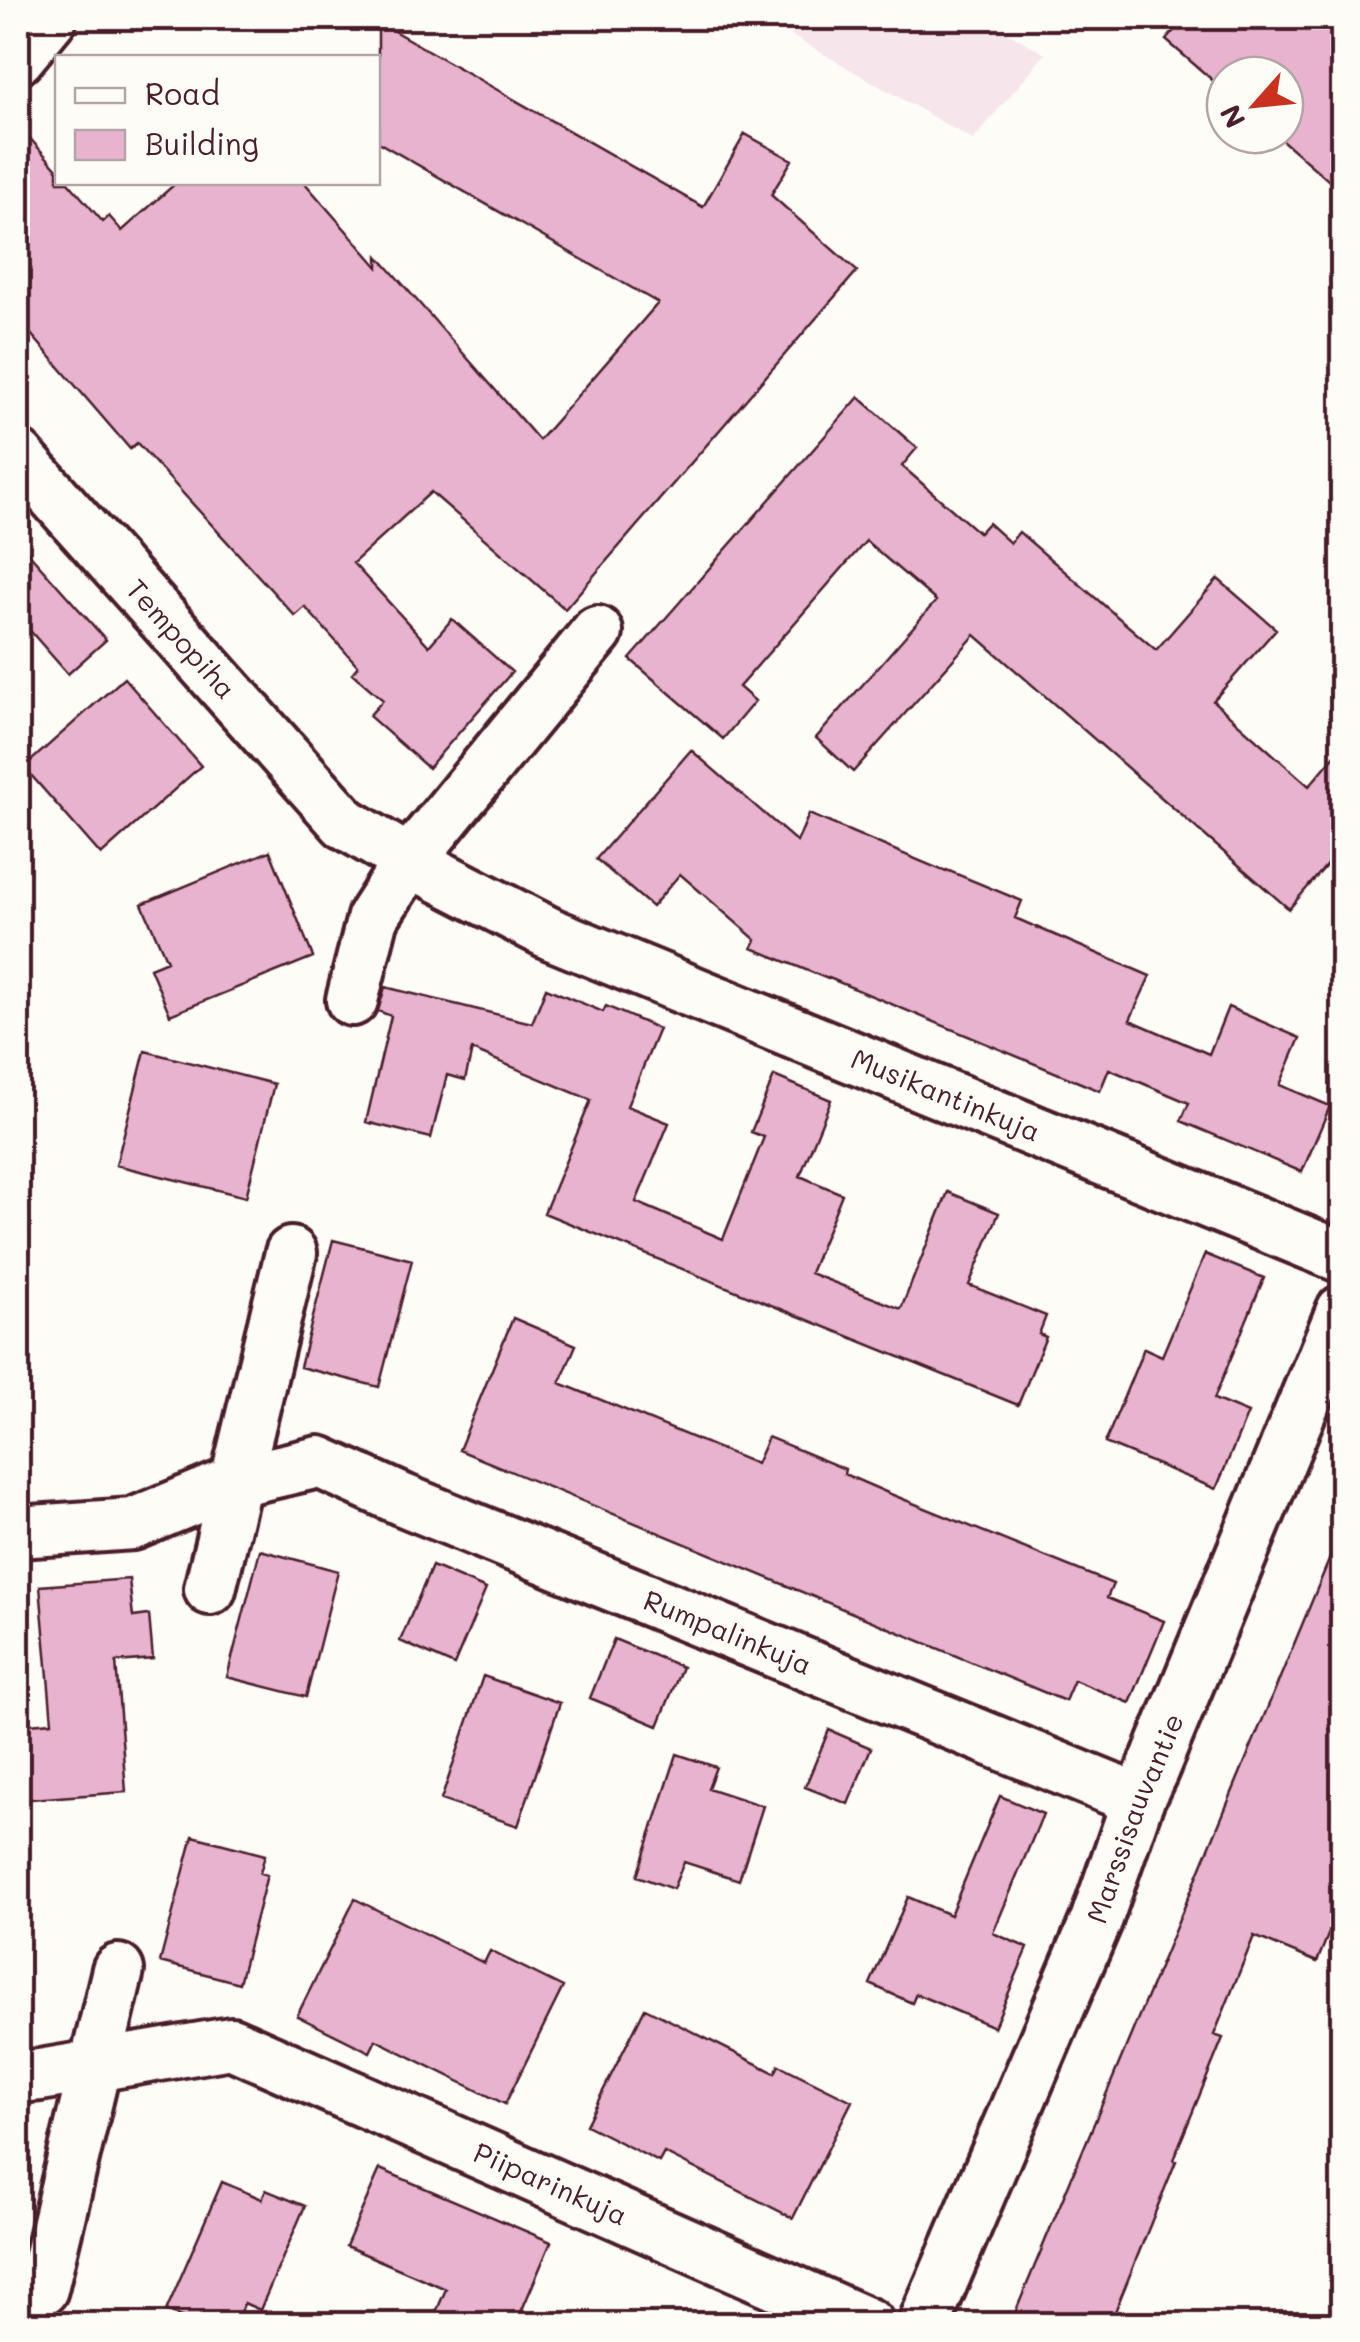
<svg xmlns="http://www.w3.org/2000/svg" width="1360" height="2342" font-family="Mali,sans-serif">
	<rect width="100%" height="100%" fill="#fdfcf7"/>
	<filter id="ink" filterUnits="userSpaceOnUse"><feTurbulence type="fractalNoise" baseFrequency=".01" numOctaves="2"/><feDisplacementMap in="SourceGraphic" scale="20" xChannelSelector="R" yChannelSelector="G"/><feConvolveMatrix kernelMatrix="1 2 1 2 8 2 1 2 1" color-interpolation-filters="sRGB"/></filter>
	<g filter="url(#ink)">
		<!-- built -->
		<path fill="#f6e6eb" d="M 761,18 L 983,18 L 1045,54 L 973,140 Z"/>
		<!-- building -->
		<path fill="#e7b3ce" stroke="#4a1f2b" stroke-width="2.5" d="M 1185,18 L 1342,18 L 1342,192 L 1276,135 L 1285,135 L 1285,75 L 1225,75 L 1225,91 L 1166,40 Z
			M 378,22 L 703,207 L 745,134 L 792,160 L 771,195 L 857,271 L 565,609 L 431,492 L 353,563 L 429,646 L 452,619 L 512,672 L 428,768 L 369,716 L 383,700 L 352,673 L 358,666 L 305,607 L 295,616 L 137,443 L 130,449 L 18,319 L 18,125 L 58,170 L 58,182 L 68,182 L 103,222 L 109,216 L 122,231 L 177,182 L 304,182 L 378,267 L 378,256 L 539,440 L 658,303 L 378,142 Z
			M 859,397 L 917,448 L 902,466 L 979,533 L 988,523 L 1010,543 L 1019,532 L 1156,650 L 1218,579 L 1276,629 L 1213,701 L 1309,786 L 1342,747 L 1342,847 L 1289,909 L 975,635 L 853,772 L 816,738 L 936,601 L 866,541 L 739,687 L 755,701 L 723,739 L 630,659 Z
			M 18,541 L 106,640 L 68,674 L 18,617 Z
			M 124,678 L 201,766 L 101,855 L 24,767 Z
			M 691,750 L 797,842 L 809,814 L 946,872 L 947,870 L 1022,901 L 1015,918 L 1150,976 L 1130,1020 L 1209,1054 L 1228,1007 L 1300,1038 L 1280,1085 L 1330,1106 L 1302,1172 L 1181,1121 L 1189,1103 L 1109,1069 L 1100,1091 L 829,978 L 828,979 L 752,948 L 756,940 L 680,874 L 652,907 L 596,859 Z
			M 270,851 L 313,957 L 170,1015 L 150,968 L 167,961 L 142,904 Z
			M 385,987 L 532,1023 L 546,988 L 603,1012 L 606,1006 L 659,1029 L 627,1106 L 669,1123 L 636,1202 L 723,1239 L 764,1137 L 751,1132 L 774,1076 L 831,1100 L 800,1176 L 842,1194 L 810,1273 L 901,1309 L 948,1192 L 999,1213 L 969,1285 L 1046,1316 L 1039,1334 L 1046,1337 L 1018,1405 L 544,1213 L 591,1100 L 472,1050 L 465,1080 L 447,1075 L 431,1138 L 366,1122 L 391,1016 L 378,1011 Z
			M 145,1051 L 274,1084 L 246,1197 L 116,1165 Z
			M 333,1240 L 412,1260 L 379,1387 L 300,1367 Z
			M 1205,1254 L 1264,1278 L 1214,1399 L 1248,1413 L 1216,1489 L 1105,1443 L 1144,1348 L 1162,1356 Z
			M 513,1318 L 576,1345 L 560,1383 L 756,1464 L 768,1437 L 845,1469 L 844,1474 L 888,1493 L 1113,1584 L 1107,1598 L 1164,1621 L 1130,1703 L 1074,1680 L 1065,1701 L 459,1450 Z
			M 1342,1529 L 1342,1901 L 1317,1962 L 1254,1936 L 1214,2035 L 1223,2038 L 1173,2160 L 1176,2161 L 1110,2324 L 1043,2324 L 1015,2313 Z
			M 260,1550 L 338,1571 L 306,1697 L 227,1677 Z
			M 432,1566 L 486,1589 L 454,1665 L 400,1641 Z
			M 129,1579 L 133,1617 L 149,1615 L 153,1659 L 116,1662 L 126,1792 L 18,1800 L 18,1725 L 52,1722 L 40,1586 Z
			M 614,1639 L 682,1667 L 658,1726 L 590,1698 Z
			M 483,1676 L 560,1703 L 518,1826 L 441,1800 Z
			M 829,1730 L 871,1748 L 848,1804 L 805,1787 Z
			M 677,1754 L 716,1767 L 708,1788 L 763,1806 L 739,1880 L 684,1862 L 673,1889 L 637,1876 Z
			M 1000,1796 L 1043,1814 L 993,1933 L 1028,1948 L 994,2027 L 916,1994 L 912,2003 L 870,1984 L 908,1897 L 950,1915 Z
			M 193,1836 L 265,1855 L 260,1873 L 267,1875 L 239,1983 L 160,1962 Z
			M 355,1899 L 484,1963 L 490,1951 L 563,1987 L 505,2104 L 376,2040 L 370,2052 L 297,2016 Z
			M 645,2008 L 775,2073 L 779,2065 L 852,2101 L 793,2218 L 664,2153 L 659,2162 L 586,2125 Z
			M 380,2169 L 551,2242 L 516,2324 L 431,2324 L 446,2289 L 346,2246 Z
			M 222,2182 L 262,2199 L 266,2190 L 305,2206 L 260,2310 L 244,2303 L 235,2324 L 198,2324 L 166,2311 Z"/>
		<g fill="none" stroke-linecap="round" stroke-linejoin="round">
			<!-- minor casing -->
			<g stroke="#4a1f2b" stroke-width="58">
				<g id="minor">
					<path d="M 18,58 L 51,18"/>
					<path id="s1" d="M 18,456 L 345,823 L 409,861 L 551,934 L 1342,1257"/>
					<path d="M 352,1000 L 373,917 L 409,861 L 597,632"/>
					<path id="s2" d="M 18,1532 L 133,1524 L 236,1481 L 319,1462 L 403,1500 L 1138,1800"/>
					<path d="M 210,1589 L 291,1253"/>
					<path id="s3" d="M 18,2077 L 40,2075 L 231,2043 L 868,2324"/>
					<path d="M 42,2289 L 118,1970"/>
					<path id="s4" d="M 924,2324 L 1096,1921 L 1138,1800 L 1152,1771 L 1342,1311"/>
				</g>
			</g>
			<!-- minor -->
			<use href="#minor" stroke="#fdfcf7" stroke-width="50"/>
		</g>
	</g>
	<g text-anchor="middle" stroke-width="8" stroke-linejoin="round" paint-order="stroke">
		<!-- street labels -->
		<g font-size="28" fill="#4a1f2b" stroke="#fdfcf7">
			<text dy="10" stroke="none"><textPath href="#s1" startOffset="245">Tempopiha</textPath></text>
			<text dy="10" stroke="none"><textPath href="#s1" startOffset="1152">Musikantinkuja</textPath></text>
			<text dy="10" stroke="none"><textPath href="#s2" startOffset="755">Rumpalinkuja</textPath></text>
			<text dy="10" stroke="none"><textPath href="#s4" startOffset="548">Marssisauvantie</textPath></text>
			<text dy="10" stroke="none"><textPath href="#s3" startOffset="565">Piiparinkuja</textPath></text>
		</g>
	</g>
	<!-- margin -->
	<rect width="1360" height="2342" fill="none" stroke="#fdfcf7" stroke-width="60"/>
	<rect x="30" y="30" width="1300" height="2282" fill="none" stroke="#4a1f2b" stroke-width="4" filter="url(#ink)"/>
	<!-- legend -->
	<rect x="55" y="55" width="325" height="130" fill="#fdfcf7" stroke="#b5a4a5" stroke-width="2.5"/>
	<rect x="75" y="88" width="50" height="15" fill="#fdfcf7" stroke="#b5a4a5" stroke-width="2.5"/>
	<text x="145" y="105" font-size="30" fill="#4a1f2b">Road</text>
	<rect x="75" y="130" width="50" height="30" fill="#e7b3ce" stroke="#b5a4a5" stroke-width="2.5"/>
	<text x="145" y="155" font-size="30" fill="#4a1f2b">Building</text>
	<!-- north arrow -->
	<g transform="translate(1255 105) rotate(243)"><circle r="48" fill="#fdfcf7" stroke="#b5a4a5" stroke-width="2.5"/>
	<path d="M0-8L18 38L0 25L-18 38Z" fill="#c8321e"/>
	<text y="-15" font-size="28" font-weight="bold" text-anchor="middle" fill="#4a1f2b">N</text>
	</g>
</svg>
